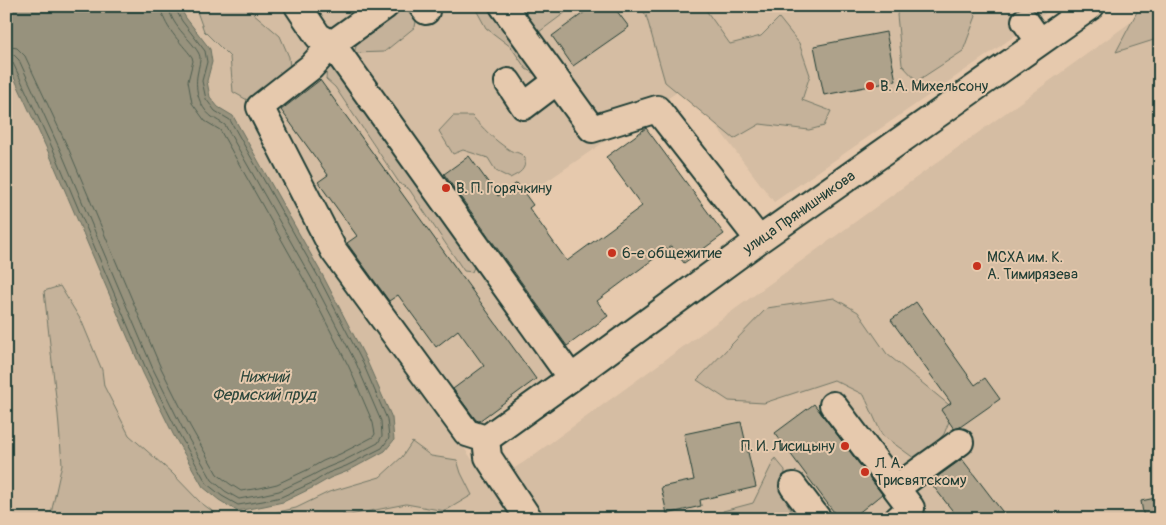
<svg xmlns="http://www.w3.org/2000/svg" width="1166" height="525" font-family="Pangolin,sans-serif">
	<rect width="100%" height="100%" fill="#e6c9ad"/>
	<filter id="ink" filterUnits="userSpaceOnUse"><feTurbulence type="fractalNoise" baseFrequency=".02" numOctaves="2"/><feDisplacementMap in="SourceGraphic" scale="10" xChannelSelector="R" yChannelSelector="G"/><feConvolveMatrix kernelMatrix="1 2 1 2 8 2 1 2 1" color-interpolation-filters="sRGB"/></filter>
	<g filter="url(#ink)">
		<!-- built -->
		<path fill="#d5bda3" d="M 6,6 L 1055,6 L 1019,33 L 774,202 L 686,86 L 462,239 L 553,372 L 458,439 L 489,484 L 524,462 L 1153,6 L 1160,6 L 1160,519 L 6,519 Z"/>
		<!-- green -->
		<path fill="#c5b29a" stroke="#727867" d="M 195,6 L 245,6 L 280,36 L 289,57 L 290,68 L 249,101 L 233,92 L 230,57 L 204,31 Z
			M 474,6 L 492,6 L 538,76 L 526,69 L 511,47 L 486,28 Z
			M 514,6 L 574,6 L 535,35 Z
			M 639,6 L 703,6 L 730,44 L 761,36 L 779,18 L 799,43 L 810,75 L 802,100 L 831,111 L 824,126 L 809,130 L 760,124 L 734,139 L 665,82 L 646,15 Z
			M 900,6 L 966,6 L 976,16 L 963,51 L 917,81 L 902,65 L 897,15 Z
			M 1140,6 L 1160,6 L 1160,38 L 1116,52 Z
			M 402,7 L 418,10 L 415,27 L 384,52 L 354,53 L 358,40 Z
			M 327,65 L 338,65 L 476,262 L 472,272 L 464,271 L 409,189 L 400,184 L 335,87 L 326,79 Z
			M 453,116 L 472,116 C 483,128 494,140 508,149 C 515,154 518,150 525,158 C 526,170 520,173 510,178 L 496,171 L 488,158 L 463,150 L 453,154 L 439,131 Z
			M 60,286 L 82,322 L 102,370 L 104,386 L 129,435 L 172,473 L 200,502 L 223,519 L 52,519 L 52,509 L 62,464 L 58,415 L 44,291 Z
			M 834,298 L 858,312 L 887,354 L 954,409 L 944,434 L 918,461 L 882,435 L 864,395 L 834,380 L 764,403 L 729,401 L 697,380 L 767,308 Z
			M 412,442 L 431,456 L 457,460 L 461,473 L 472,495 L 445,511 L 406,504 L 350,515 L 320,515 L 315,519 L 247,519 L 296,508 L 329,492 L 380,477 L 402,457 Z
			M 775,458 L 785,470 L 784,497 L 796,519 L 719,519 L 723,511 L 753,503 Z"/>
		<!-- water -->
		<path fill="#97927d" stroke="#677060" d="M 6,6 L 179,6 L 186,18 L 210,49 L 212,62 L 207,81 L 210,97 L 218,107 L 233,116 L 323,276 L 366,359 L 392,418 L 394,440 L 385,451 L 348,471 L 330,478 L 316,486 L 283,502 L 264,506 L 237,511 L 219,500 L 203,487 L 173,434 L 143,373 L 51,158 L 6,60 Z"/>
		<g fill="none" stroke-linecap="round" stroke-linejoin="round">
			<!-- shore -->
			<path stroke="#4f5f51" stroke-width="1" d="M 6,46 L 17,48 L 25,56 L 69,150 L 160,366 L 190,426 L 217,474 L 230,484 L 241,491 L 260,488 L 277,484 L 307,470 L 323,461 L 340,454 L 373,437 L 375,434 L 373,423 L 349,367 L 307,285 L 220,130 L 205,121 L 192,103 L 188,81 L 193,61 L 192,57 C 181,42 162,26 161,6
				M 6,53 L 14,55 L 19,60 L 62,154 L 153,369 L 183,429 L 212,480 L 225,491 L 239,499 L 261,495 L 279,491 L 311,476 L 326,468 L 343,461 L 378,443 L 382,436 L 381,421 L 356,363 L 313,281 L 225,125 C 221,122 216,120 212,117 C 198,106 194,87 198,71 C 199,64 202,58 198,52 C 189,37 170,25 169,6
				M 6,59 L 10,60 L 13,63 L 56,156 L 147,371 L 178,432 L 207,484 L 222,496 L 238,505 L 263,501 L 281,497 L 314,482 L 328,473 L 346,466 L 382,448 L 389,438 L 387,419 L 362,361 L 319,278 L 230,120 L 215,111 L 206,99 L 202,81 L 207,62 L 205,51 L 182,21 L 176,10 L 175,6"/>
		</g>
		<!-- building -->
		<path fill="#aea28b" stroke="#1f3d34" d="M 593,6 L 613,6 L 629,27 L 573,66 L 552,36 Z
			M 886,32 L 896,81 L 824,95 L 814,46 Z
			M 320,80 L 536,379 L 479,421 L 476,420 L 453,389 L 484,366 L 458,330 L 436,347 L 398,295 L 389,301 L 347,243 L 357,236 L 318,182 L 328,175 L 281,110 Z
			M 646,128 L 724,234 L 684,263 L 671,246 L 597,301 L 608,316 L 567,346 L 444,174 L 469,156 L 498,196 L 517,183 L 533,205 L 529,208 L 567,261 L 642,206 L 606,157 Z
			M 916,302 L 975,385 L 985,378 L 1000,399 L 960,427 L 954,429 L 941,410 L 951,403 L 891,320 Z
			M 814,404 L 882,494 L 851,519 L 839,519 L 775,433 Z
			M 741,422 L 756,487 L 700,500 L 701,506 L 667,514 L 661,487 L 694,480 L 684,434 Z
			M 962,459 L 1008,519 L 959,519 L 930,482 Z
			M 1160,497 L 1160,519 L 1144,519 L 1141,501 Z"/>
		<g fill="none" stroke-linecap="round" stroke-linejoin="round">
			<!-- minor casing -->
			<g stroke="#1f3d34" stroke-width="30">
				<path id="minor" d="M 298,6 L 318,36 L 332,44 L 311,67 L 260,107 L 334,251 L 467,433 L 486,439
					M 385,6 L 332,44 L 571,378
					M 422,6 L 426,11
					M 503,6 L 592,129 L 657,109 L 759,240
					M 1025,21 L 1040,42
					M 508,82 L 524,106 L 557,81
					M 833,405 L 911,508 L 898,519
					M 486,439 L 571,378 L 759,240 L 1091,6
					M 486,439 L 488,457 L 529,519
					M 793,486 L 818,519
					M 896,488 L 960,442"/>
			</g>
			<!-- minor -->
			<use href="#minor" stroke="#e6c9ad" stroke-width="26"/>
		</g>
	</g>
	<!-- markers -->
	<g fill="#c8321e" stroke="#e6c9ad" stroke-width="2">
		<circle cx="870" cy="86" r="5"/>
		<circle cx="446" cy="188" r="5"/>
		<circle cx="612" cy="253" r="5"/>
		<circle cx="977" cy="266" r="5"/>
		<circle cx="845" cy="446" r="5"/>
		<circle cx="865" cy="472" r="5"/>
	</g>
	<g text-anchor="middle" stroke-width="4" stroke-linejoin="round" paint-order="stroke">
		<!-- poi labels -->
		<g font-size="15" fill="#1f3d34" stroke="#e6c9ad" text-anchor="start">
			<text x="880" y="91">В. А. Михельсону</text>
			<text x="456" y="193">В. П. Горячкину</text>
			<text x="622" y="258">6-е общежитие</text>
			<text x="987" y="262">МСХА им. К.<tspan x="987" dy="17">А. Тимирязева</tspan></text>
			<text x="835" y="451" text-anchor="end">П. И. Лисицыну</text>
			<text x="875" y="468">Л. А.<tspan x="875" dy="17">Трисвятскому</tspan></text>
		</g>
		<!-- street labels -->
		<g font-size="15" fill="#1f3d34" stroke="#e6c9ad">
			<text transform="translate(799 212) rotate(-35)" y="5">улица Прянишникова</text>
		</g>
		<!-- water labels -->
		<g font-size="16" font-style="italic" fill="#2b463b" stroke="#e6c9ad">
			<text x="264" y="382">Нижний<tspan x="264" dy="18">Фермский пруд</tspan></text>
		</g>
	</g>
	<!-- margin -->
	<rect width="1166" height="525" fill="none" stroke="#e6c9ad" stroke-width="25"/>
	<rect x="12" y="12" width="1141" height="500" fill="none" stroke="#1f3d34" stroke-width="2" filter="url(#ink)"/>
</svg>
